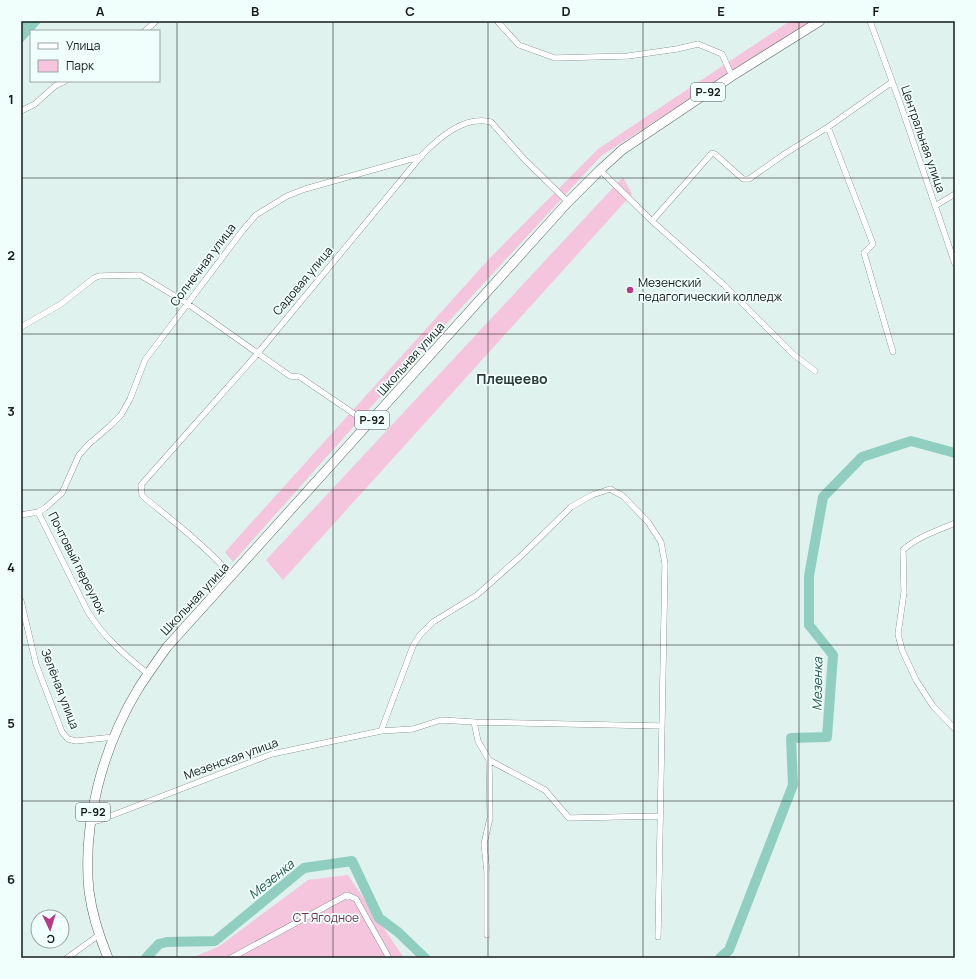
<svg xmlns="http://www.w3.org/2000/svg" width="976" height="979" font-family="Manrope,sans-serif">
	<rect width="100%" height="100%" fill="#e0f2ed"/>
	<!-- green -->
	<path fill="#f5c5dd" d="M 790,21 L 811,21 L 601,156 L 404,370 L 233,562 L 225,552 L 489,259 L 598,149 Z
		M 623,177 L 632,194 L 283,580 L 266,560 Z
		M 348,875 L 404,958 L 191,958 L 218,947 L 308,880 Z"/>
	<!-- water -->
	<path fill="#90cfc0" d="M 21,21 L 42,21 L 33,31 L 31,31 L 31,33 L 21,44 Z"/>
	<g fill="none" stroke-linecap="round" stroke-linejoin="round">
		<!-- river -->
		<path stroke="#90cfc0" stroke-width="10" d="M 146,958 L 159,944 L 167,942 L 215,941 L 304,868 L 352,861 L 379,918 L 398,932 L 425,958
			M 720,958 L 729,950 L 793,785 L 791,738 L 827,737 L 833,655 L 809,625 L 809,576 L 823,497 L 862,457 L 911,441 L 955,453"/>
		<!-- street casing -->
		<g stroke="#5d6d69" stroke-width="6">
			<path id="street" d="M 497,21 L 519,45 L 555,58 L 628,56 L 677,49 L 698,44 L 722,54 L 732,76
				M 870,21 L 899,100 L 955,264
				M 145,31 L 156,21
				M 21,111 L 35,104 L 55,86 L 65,81
				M 828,127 L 873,244 L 864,253 L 893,352
				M 600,170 L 652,221 L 712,153 L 715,154 L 743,179 L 749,179 L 786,153 L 828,127 L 892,82
				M 935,206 L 955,194
				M 652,221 L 724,285 L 793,354 L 815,371
				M 21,327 L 61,304 L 94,278 L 99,276 L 140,275 L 188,304 L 290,376 L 300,377 L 369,424
				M 38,512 L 87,610 C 103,637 124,654 148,674
				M 21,515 L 38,512 L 45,508 L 62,493 L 79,455 L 89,444 L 110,426 L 121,415 L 130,399 L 145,360 L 243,230 L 256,215 L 287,196 L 305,189 L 422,156
				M 955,523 C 937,531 917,537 903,550 L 904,592 L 898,634 L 902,650 L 916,680 L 933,706 L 955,729
				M 232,576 C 206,547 176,523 146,499 L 142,495 L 141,485 L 258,353 L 422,155 C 439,138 464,115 491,122 L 524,159 L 568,202
				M 21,601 L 36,664 L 62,732 L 68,739 L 76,741 L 114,737
				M 474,722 L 478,741 L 489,760 L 545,790 L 569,818 L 660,816
				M 381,731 L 413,646 L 420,635 L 433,622 L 477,595 L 522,555 L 571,507 L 592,495 L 610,489 L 623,496 L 648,522 L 661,542 L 665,564 L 658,937
				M 91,822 L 100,820 L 272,754 L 381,731 L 413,729 L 441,720 L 474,722 L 662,726
				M 487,935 L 487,872 L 484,844 L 490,818 L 489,760
				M 67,958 L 99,935
				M 231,958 L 347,895 L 356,899 L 389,958"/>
		</g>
		<!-- primary casing -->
		<g stroke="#5d6d69" stroke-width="10">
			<path id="primary" d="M 108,958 C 99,936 92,914 89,891 C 82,823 103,747 138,689 C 147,675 157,661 167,647 L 568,202 L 600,170 L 622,150 L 732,76 L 820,21"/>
		</g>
		<!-- street -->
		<use href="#street" stroke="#fff" stroke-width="5.5"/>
		<!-- primary -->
		<use href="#primary" stroke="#fff" stroke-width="9"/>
	</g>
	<!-- grid -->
	<path fill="none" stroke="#151b1a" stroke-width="1" stroke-opacity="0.55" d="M 177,21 L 177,958M 333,21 L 333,958M 488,21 L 488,958M 643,21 L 643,958M 799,21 L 799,958M 21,178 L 955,178M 21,334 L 955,334M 21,490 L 955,490M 21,645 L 955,645M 21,801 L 955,801"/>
	<!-- markers -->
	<circle fill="#b83987" stroke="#f0fffb" stroke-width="1.5" cx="630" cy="290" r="4"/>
	<g text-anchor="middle" stroke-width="3.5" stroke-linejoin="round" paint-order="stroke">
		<!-- shield labels -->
		<g fill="#f0fffb" stroke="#575f5e" stroke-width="1">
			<rect x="691" y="83" width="34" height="18" rx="3"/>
			<rect x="355" y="411" width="34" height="18" rx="3"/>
			<rect x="76" y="803" width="34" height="18" rx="3"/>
		</g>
		<g font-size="11" font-weight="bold" fill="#151b1a">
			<text x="708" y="96">Р-92</text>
			<text x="372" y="424">Р-92</text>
			<text x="93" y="816">Р-92</text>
		</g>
		<!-- street labels -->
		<g font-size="12" fill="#151b1a" stroke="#f0fffb">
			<text transform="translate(923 139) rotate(71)" y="4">Центральная улица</text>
			<text transform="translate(203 265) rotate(-53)" y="4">Солнечная улица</text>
			<text transform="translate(303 281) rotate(-50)" y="4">Садовая улица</text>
			<text transform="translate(411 359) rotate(-48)" y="4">Школьная улица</text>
			<text transform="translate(77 563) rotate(63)" y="4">Почтовый переулок</text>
			<text transform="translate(195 599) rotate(-47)" y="4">Школьная улица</text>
			<text transform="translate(60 689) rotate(69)" y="4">Зелёная улица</text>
			<text transform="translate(231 759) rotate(-20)" y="4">Мезенская улица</text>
		</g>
		<!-- poi labels -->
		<g font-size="12" fill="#151b1a" stroke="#f0fffb" text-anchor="start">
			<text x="638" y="287">Мезенский<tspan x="638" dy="14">педагогический колледж</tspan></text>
		</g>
		<!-- park labels -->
		<g font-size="12" fill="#713456" stroke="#f0fffb">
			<text x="326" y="922">СТ Ягодное</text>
		</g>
		<!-- water labels -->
		<g font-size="13" font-style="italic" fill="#22564c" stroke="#f0fffb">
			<text transform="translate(817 684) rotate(-89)" y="5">Мезенка</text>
			<text transform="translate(271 879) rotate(-39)" y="5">Мезенка</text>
		</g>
		<!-- quarter labels -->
		<g font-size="14" font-weight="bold" fill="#2c3b37" stroke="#f0fffb">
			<text x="512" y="384">Плещеево</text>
		</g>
	</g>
	<!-- border -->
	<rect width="976" height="979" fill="none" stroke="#f0fffb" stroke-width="44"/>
	<!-- legend -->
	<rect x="30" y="30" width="130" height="52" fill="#f0fffb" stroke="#98a4a1"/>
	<rect x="38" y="43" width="20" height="6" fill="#ffffff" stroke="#98a4a1"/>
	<text x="66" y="50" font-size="12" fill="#151b1a">Улица</text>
	<rect x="38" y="60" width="20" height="12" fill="#f5c5dd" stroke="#98a4a1"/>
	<text x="66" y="70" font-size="12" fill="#151b1a">Парк</text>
	<!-- north arrow -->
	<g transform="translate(50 929) rotate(176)"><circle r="19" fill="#f0fffb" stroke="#98a4a1"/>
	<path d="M0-3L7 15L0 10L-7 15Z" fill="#b83987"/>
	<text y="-6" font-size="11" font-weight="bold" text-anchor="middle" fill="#151b1a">С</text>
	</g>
	<rect x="22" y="22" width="932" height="935" fill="none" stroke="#151b1a" stroke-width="1.5"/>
	<g font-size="13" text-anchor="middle" font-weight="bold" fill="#151b1a">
		<text x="100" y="16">A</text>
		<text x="255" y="16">B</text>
		<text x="410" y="16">C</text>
		<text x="566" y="16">D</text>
		<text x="721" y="16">E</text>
		<text x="876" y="16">F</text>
		<text x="11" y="104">1</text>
		<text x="11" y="260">2</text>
		<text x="11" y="416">3</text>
		<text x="11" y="572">4</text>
		<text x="11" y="728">5</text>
		<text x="11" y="884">6</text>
	</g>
</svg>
